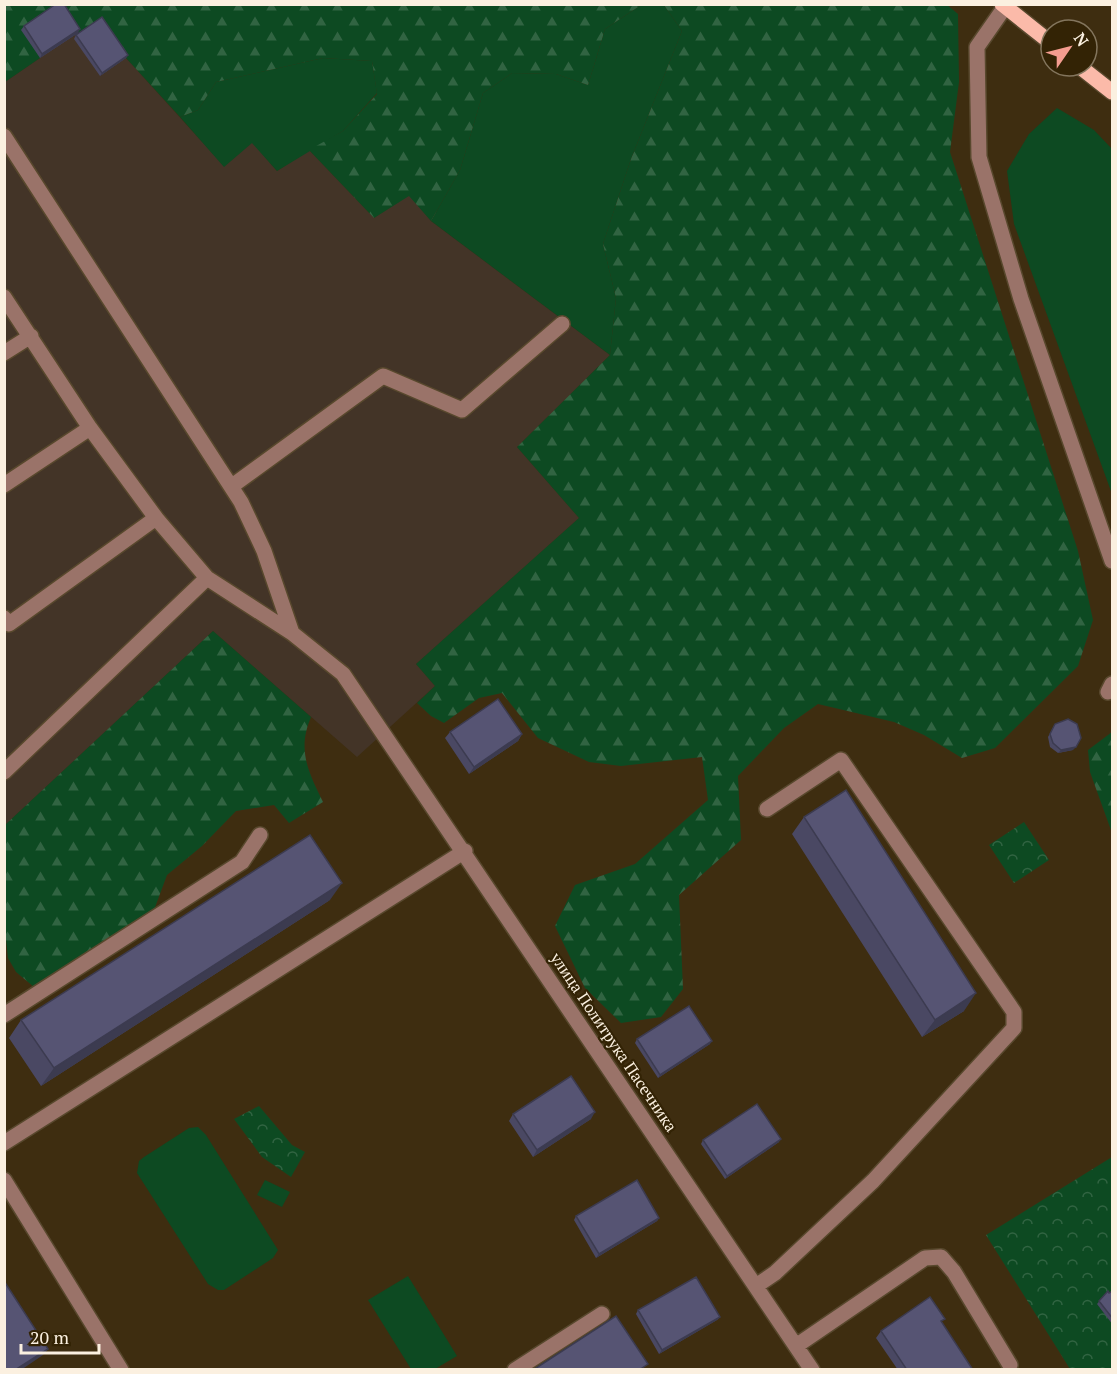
<svg xmlns="http://www.w3.org/2000/svg" width="1117" height="1374" font-family="'PT Serif',serif">
	<defs>
		<pattern id="forest-firs" width="22" height="20" patternUnits="userSpaceOnUse" patternTransform="scale(1.5)"><rect width="22" height="20" fill="#0d4a22"/><path d="M5 1l3.5 6h-7zM16 11l3.5 6h-7z" fill="#316442"/></pattern>
		<pattern id="park-crowns" width="20" height="18" patternUnits="userSpaceOnUse" patternTransform="scale(1.5)"><rect width="20" height="18" fill="#0d4a22"/><path d="M2 6a3 3 0 1 1 6 0M12 15a3 3 0 1 1 6 0" fill="none" stroke="#316442"/></pattern>
	</defs>
	<rect width="100%" height="100%" fill="#3e2d10"/>
	<!-- industrial -->
	<path fill="#433427" d="M 100,20 L 126,58 L 224,166 L 252,142 L 277,171 L 309,150 L 374,218 L 409,195 L 431,221 L 610,355 L 517,447 L 579,518 L 416,664 L 435,686 L 357,757 L 213,631 L 5,825 L 5,82 L 40,58 L 21,30 Z"/>
	<!-- grass -->
	<path fill="#0d4a22" d="M 641,5 L 664,5 L 682,31 L 631,159 L 603,244 L 616,298 L 610,355 L 431,221 L 460,170 L 483,93 L 512,73 L 556,74 L 588,85 L 605,29 Z
		M 323,58 L 372,61 L 377,93 L 343,131 L 277,171 L 252,143 L 224,167 L 180,117 L 198,110 L 216,82 Z
		M 1057,108 L 1094,130 L 1112,149 L 1112,494 L 1014,224 L 1007,171 L 1029,134 Z
		M 198,1127 L 206,1135 L 278,1250 L 273,1258 L 224,1290 L 218,1290 L 208,1284 L 137,1173 L 139,1161 L 144,1157 L 189,1128 Z
		M 265,1180 L 290,1192 L 282,1207 L 257,1195 Z
		M 408,1276 L 457,1356 L 435,1369 L 411,1369 L 368,1300 Z"/>
	<!-- forest -->
	<path fill="url(#forest-firs)" d="M 5,5 L 59,5 L 40,58 L 5,82 Z
		M 60,5 L 641,5 L 605,29 L 588,85 L 556,74 L 512,73 L 483,93 L 460,170 L 431,221 L 409,196 L 374,218 L 309,150 L 343,131 L 377,94 L 372,61 L 323,58 L 216,82 L 198,110 L 180,117 L 126,58 L 100,21 L 78,33 Z
		M 664,5 L 946,4 L 958,14 L 959,82 L 950,152 L 1078,551 L 1093,620 L 1078,666 L 995,748 L 962,758 L 924,735 L 894,722 L 818,704 L 784,728 L 738,776 L 741,840 L 679,895 L 683,989 L 661,1017 L 621,1023 L 585,988 L 555,926 L 575,885 L 635,864 L 708,800 L 702,757 L 621,766 L 589,762 L 538,738 L 502,693 L 479,698 L 444,723 L 431,716 L 417,703 L 435,686 L 416,664 L 579,518 L 517,447 L 610,355 L 616,298 L 603,244 L 631,159 L 682,31 Z
		M 213,631 L 311,717 C 297,750 308,771 323,802 L 289,823 L 274,805 L 236,811 L 202,846 L 167,875 L 154,910 L 34,987 L 16,972 L 8,958 L 5,930 L 5,825 Z
		M 1112,732 L 1112,833 L 1090,772 L 1088,750 Z"/>
	<!-- park -->
	<path fill="url(#park-crowns)" d="M 1024,822 L 1049,860 L 1014,883 L 989,845 Z
		M 259,1106 L 292,1145 L 305,1152 L 291,1177 L 262,1157 L 234,1119 Z
		M 1112,1157 L 1112,1369 L 1070,1369 L 986,1235 Z"/>
	<g fill="none" stroke-linecap="round" stroke-linejoin="round">
		<!-- minor casing -->
		<g stroke="#58482d" stroke-width="18">
			<path id="minor" d="M 1007,4 L 977,47 L 979,157 L 1021,299 L 1112,561
				M 4,136 L 241,502 L 264,551 L 292,633
				M 4,297 L 90,428 L 156,518
				M 4,353 L 31,336
				M 4,485 L 90,428
				M 232,486 L 383,376 L 462,410 L 562,324
				M 4,618 L 9,624 L 156,518 L 207,578 L 292,633 L 343,674 L 812,1370
				M 1108,692 L 1112,684
				M 4,772 L 207,578
				M 4,1015 L 242,862 L 260,835
				M 4,1143 L 465,851
				M 4,1180 L 121,1370
				M 756,1286 L 775,1273 L 873,1181 L 1014,1028 L 1014,1012 L 841,760 L 767,809
				M 796,1346 L 925,1258 L 941,1257 L 954,1272 L 1010,1365
				M 515,1370 L 602,1314"/>
		</g>
		<!-- major casing -->
		<g stroke="#58482d" stroke-width="18">
			<path id="major" d="M 1002,4 L 1051,43
				M 1079,66 L 1112,92"/>
		</g>
		<!-- minor -->
		<use href="#minor" stroke="#9a7369" stroke-width="15"/>
		<!-- major -->
		<use href="#major" stroke="#fbbaa9" stroke-width="15"/>
	</g>
	<!-- wall -->
	<path fill="#4a4863" d="M 24,26 L 78,33 L 40,58 L 21,30 Z
		M 76,35 L 128,55 L 126,58 L 100,76 L 74,39 Z
		M 1055,724 L 1073,750 L 1058,753 L 1050,747 L 1048,737 Z
		M 450,732 L 522,734 L 518,741 L 469,774 L 445,738 Z
		M 804,817 L 964,1011 L 922,1037 L 792,834 Z
		M 330,900 L 41,1086 L 9,1038 L 21,1020 Z
		M 637,1039 L 710,1044 L 658,1078 L 635,1043 Z
		M 513,1114 L 591,1119 L 533,1157 L 509,1121 Z
		M 703,1140 L 779,1142 L 725,1179 L 701,1144 Z
		M 576,1216 L 659,1218 L 657,1221 L 596,1258 L 574,1220 Z
		M 1108,1291 L 1109,1293 L 1113,1291 L 1113,1325 L 1097,1304 Z
		M 638,1310 L 720,1317 L 717,1320 L 659,1354 L 636,1314 Z
		M 942,1323 L 973,1370 L 898,1370 L 876,1338 L 881,1331 Z"/>
	<!-- shaded-wall -->
	<path fill="#3c3b50" d="M 80,29 L 78,33 L 40,58 L 42,54 Z
		M 128,55 L 126,58 L 100,76 L 102,73 Z
		M 522,734 L 518,741 L 469,774 L 474,767 Z
		M 1076,747 L 1073,750 L 1058,753 L 1061,750 Z
		M 342,883 L 330,900 L 41,1086 L 54,1068 Z
		M 976,993 L 964,1011 L 922,1037 L 935,1020 Z
		M 712,1041 L 710,1044 L 658,1078 L 660,1075 Z
		M 595,1112 L 591,1119 L 533,1157 L 537,1150 Z
		M 781,1139 L 779,1142 L 725,1179 L 727,1176 Z
		M 659,1218 L 657,1221 L 596,1258 L 599,1254 Z
		M 720,1317 L 717,1320 L 659,1354 L 662,1350 Z
		M 48,1349 L 43,1355 L 21,1370 L 15,1370 Z"/>
	<!-- building -->
	<path fill="#565473" stroke="#3c3b50" stroke-width="1.5" d="M 56,4 L 64,4 L 80,29 L 42,54 L 24,26 Z
		M 102,17 L 128,55 L 102,73 L 76,35 Z
		M 498,699 L 522,734 L 474,767 L 450,732 Z
		M 1068,719 L 1077,724 L 1081,738 L 1076,747 L 1061,750 L 1053,743 L 1050,734 L 1055,724 Z
		M 846,790 L 976,993 L 935,1020 L 804,817 Z
		M 310,835 L 342,883 L 54,1068 L 21,1020 Z
		M 689,1006 L 712,1041 L 660,1075 L 637,1039 Z
		M 571,1076 L 595,1112 L 537,1150 L 513,1114 Z
		M 757,1104 L 781,1139 L 727,1176 L 703,1140 Z
		M 637,1180 L 659,1218 L 599,1254 L 576,1216 Z
		M 696,1277 L 720,1317 L 662,1350 L 638,1310 Z
		M 4,1281 L 48,1349 L 15,1370 L 4,1370 Z
		M 1108,1291 L 1109,1293 L 1113,1291 L 1113,1319 L 1099,1301 Z
		M 930,1297 L 945,1319 L 941,1321 L 973,1370 L 907,1370 L 881,1331 Z
		M 616,1316 L 648,1364 L 639,1370 L 533,1370 Z"/>
	<g text-anchor="middle" stroke-width="4.5" stroke-linejoin="round" paint-order="stroke">
		<!-- street labels -->
		<g font-size="16" fill="#fbf0e0" stroke="#332305">
			<text transform="translate(614 1042) rotate(56)" y="6">улица Политрука Пасечника</text>
		</g>
	</g>
	<!-- border -->
	<rect width="1117" height="1374" fill="none" stroke="#fbf0e0" stroke-width="12"/>
	<!-- north arrow -->
	<g transform="translate(1069 48) rotate(55)"><circle r="28" fill="#332305" stroke="#83755d" stroke-width="1.5"/>
	<path d="M0-4.5L10 22L0 15L-10 22Z" fill="#f59d90"/>
	<text y="-9" font-size="16" font-weight="bold" text-anchor="middle" fill="#fbf0e0">N</text>
	</g>
	<!-- scale -->
	<path d="M21 1344v9h78v-9" fill="none" stroke="#fbf0e0" stroke-width="3"/>
	<text x="30" y="1344" font-size="18" fill="#fbf0e0" stroke="#332305" stroke-width="4.5" paint-order="stroke">20 m</text>
</svg>
